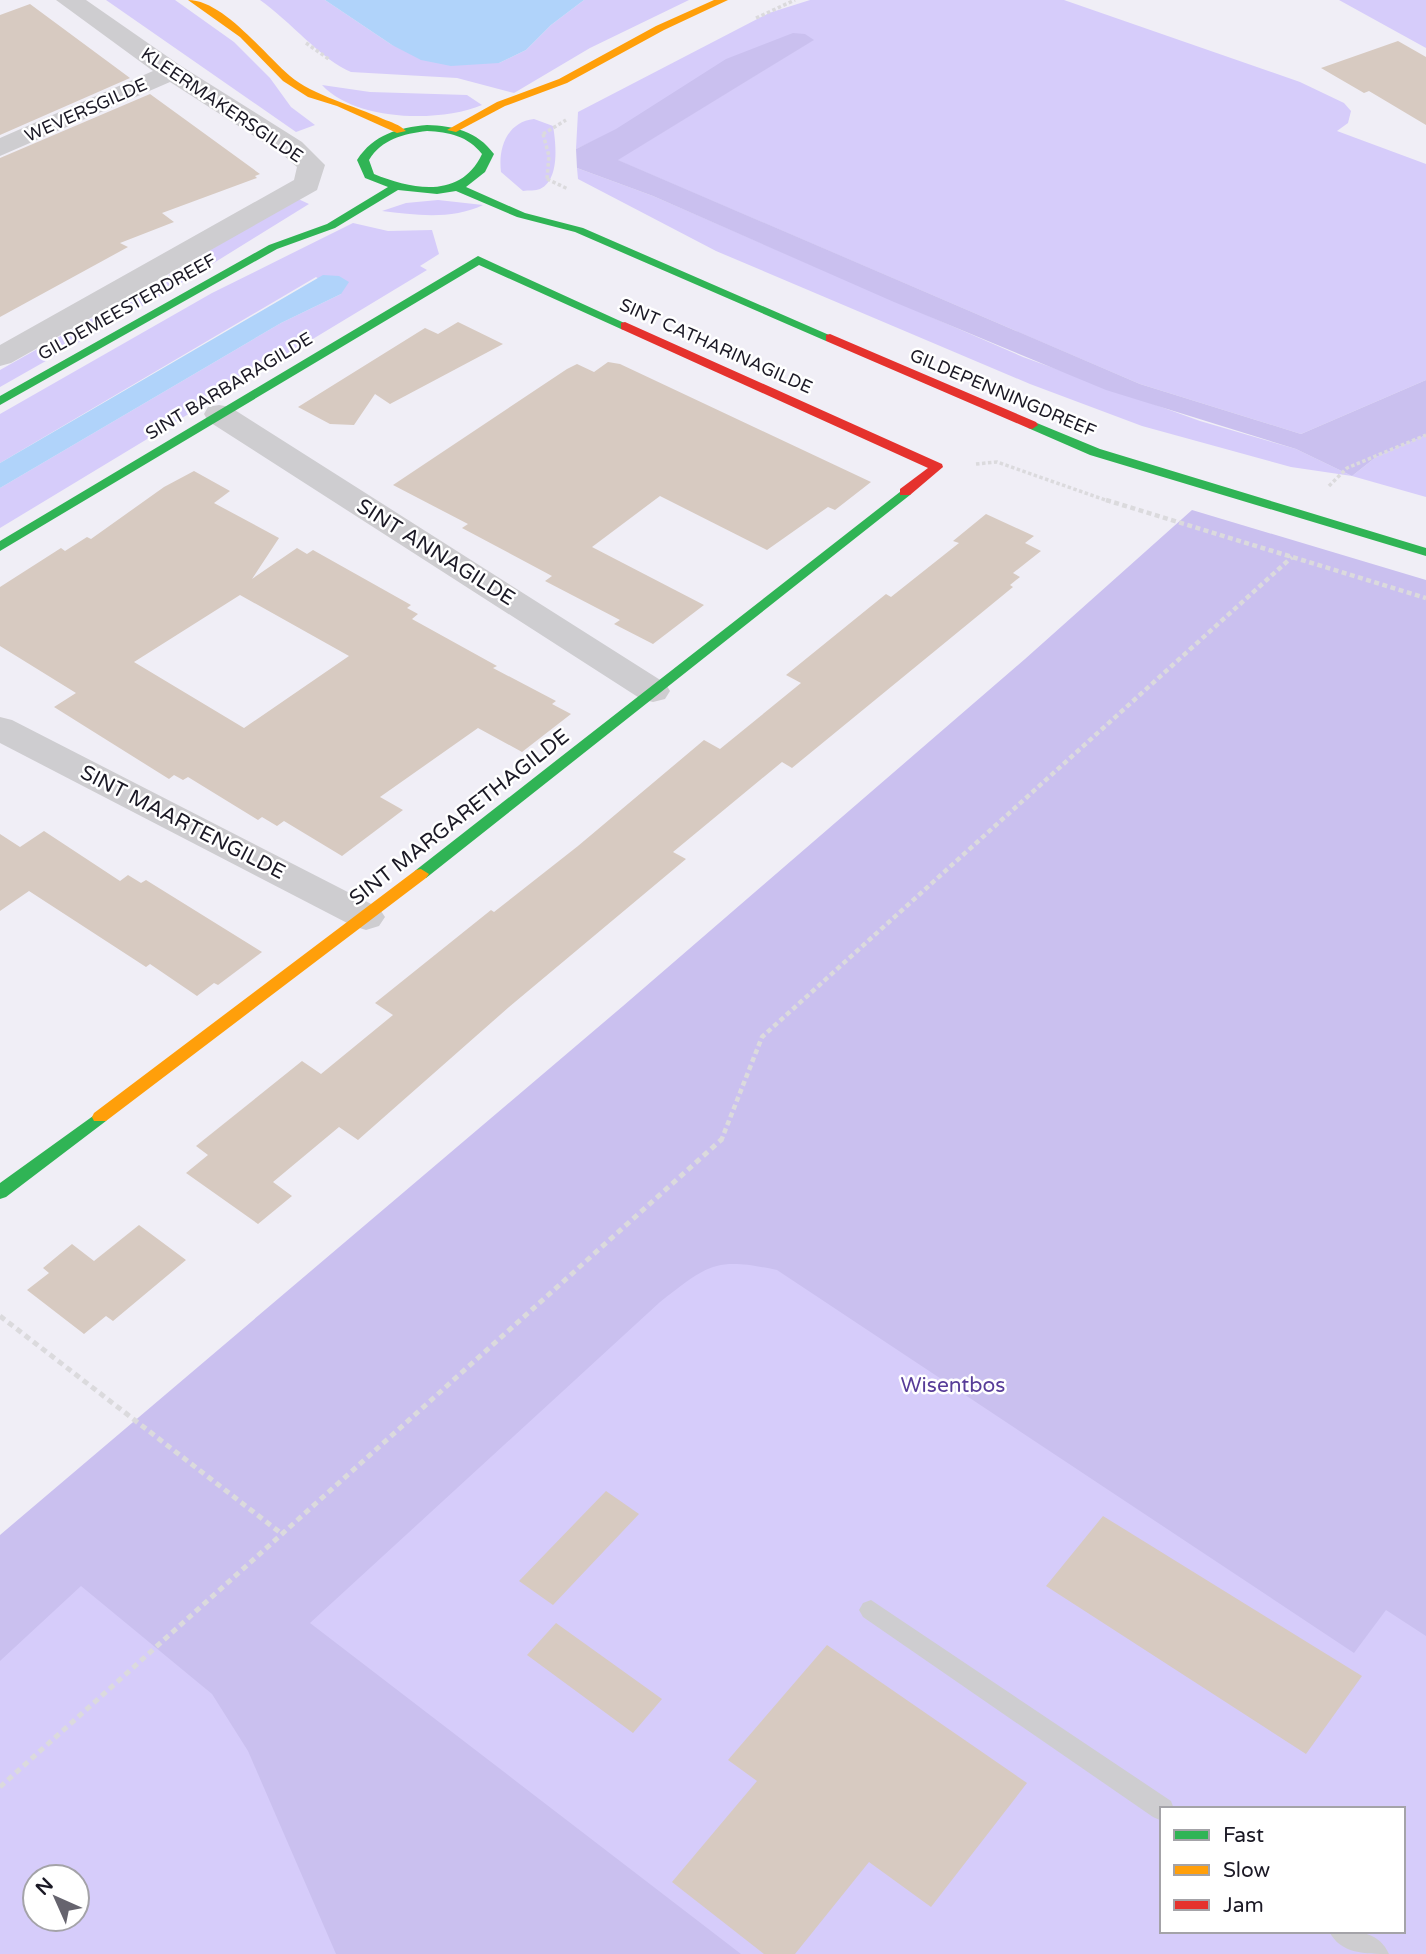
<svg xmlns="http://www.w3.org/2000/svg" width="1426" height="1954" font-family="'Varela Round',sans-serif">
	<rect width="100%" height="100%" fill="#f0eef6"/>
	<!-- green -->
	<path fill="#d6ccfa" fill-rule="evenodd" d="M 106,0 L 175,0 L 234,42 L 270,78 L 291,107 L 315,125 L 296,132 Z
		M 260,0 L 325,0 L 392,45 L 499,63 L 526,50 L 551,25 L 584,0 L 689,0 L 590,48 L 514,93 L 457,78 L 351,72 C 323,61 289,20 260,0 Z
		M 810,0 L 1064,0 L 1300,82 L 1344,103 L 1351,111 L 1348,123 L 1337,131 L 1426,164 L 1426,380 L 1301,434 L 1140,384 L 617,160 L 813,40 L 576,149 L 578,112 L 769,13 Z
		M 1339,0 L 1426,0 L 1426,48 Z
		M 322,85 L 370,92 L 467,95 L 482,105 C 439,123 355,121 322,85 Z
		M 534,119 L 553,126 C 556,143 560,180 540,189 C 536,191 528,190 523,191 L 501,172 C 498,148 507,122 534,119 Z
		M 577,168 L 653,196 L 1023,357 L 1200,421 L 1296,449 L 1352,476 L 1376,457 L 1426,435 L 1426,497 L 1352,476 L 1291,467 L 1142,426 L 1030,384 L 716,251 L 578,179 Z
		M 296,198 L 309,204 L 162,295 L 0,387 L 0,370 L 169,275 Z
		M 438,200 L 483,205 C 452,220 415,215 382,211 L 406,203 Z
		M 353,223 L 388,231 L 432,230 L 439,254 L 420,266 L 427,270 L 0,528 L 0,488 L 281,323 L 341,294 L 316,277 L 0,463 L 0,414 L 212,293 Z
		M 1426,618 L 1426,1954 L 0,1954 L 0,1608 ZM 1162,1809 L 1403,1809 L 1403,1931 L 1162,1931 ZM 35,1877 L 77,1877 L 77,1919 L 35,1919 Z"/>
	<!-- forest -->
	<path fill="#cac0ef" d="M 793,33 L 805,34 L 814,40 L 618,160 L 1140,384 L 1301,434 L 1426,380 L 1426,435 L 1376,457 L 1352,476 L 1296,449 L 1106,390 L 894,302 L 653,196 L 577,168 L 576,149 L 616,129 L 726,59 Z
		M 1192,510 L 1426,580 L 1426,1636 L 1386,1610 L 1354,1653 L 777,1270 C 715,1257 709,1264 660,1302 L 310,1623 L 741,1954 L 336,1954 L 248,1751 L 212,1694 L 81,1586 L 0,1661 L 0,1535 L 623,1006 L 1025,659 Z"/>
	<!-- water -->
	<path fill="#b0d3fa" d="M 325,0 L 584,0 L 551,25 L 526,50 L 499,63 L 451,66 L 421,60 L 392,45 Z
		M 323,275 L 339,276 L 349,282 L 341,294 L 281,323 L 0,488 L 0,463 Z"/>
	<!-- building -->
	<path fill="#d7cac1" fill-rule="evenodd" d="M 30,4 L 130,78 L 0,135 L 0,15 Z
		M 1398,41 L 1426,57 L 1426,125 L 1369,91 L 1364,93 L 1321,68 Z
		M 150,94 L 260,174 L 255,176 L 257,178 L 162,213 L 174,222 L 120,243 L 128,247 L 0,317 L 0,158 Z
		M 458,322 L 503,344 L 390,404 L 375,394 L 354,425 L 330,424 L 298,407 L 425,328 L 438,334 Z
		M 608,362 L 620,364 L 871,482 L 835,510 L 828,507 L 767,550 L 660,496 L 592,547 L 704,605 L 653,644 L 614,624 L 620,620 L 545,581 L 552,576 L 462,528 L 468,524 L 393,485 L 567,369 L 577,364 L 594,372 Z
		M 194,471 L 230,491 L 214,503 L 279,538 L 252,579 L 297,548 L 307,554 L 313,550 L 411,605 L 407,608 L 418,614 L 412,619 L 497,666 L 493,668 L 556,701 L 552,704 L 571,714 L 522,752 L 478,728 L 380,797 L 403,810 L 342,856 L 284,821 L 277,826 L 262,817 L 258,820 L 188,777 L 183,780 L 174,775 L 169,779 L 54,707 L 76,693 L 0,646 L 0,587 L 61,548 L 65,551 L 87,537 L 91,539 L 164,487 ZM 240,595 L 349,656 L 244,728 L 134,662 Z
		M 986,514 L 1034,536 L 1025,543 L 1041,551 L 1013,573 L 1020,577 L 1010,585 L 1013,587 L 792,768 L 782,762 L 673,852 L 686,859 L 509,1007 L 358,1140 L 339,1127 L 273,1182 L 292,1196 L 258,1224 L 186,1173 L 208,1155 L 196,1146 L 302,1061 L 321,1074 L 393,1015 L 375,1003 L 491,910 L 494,912 L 578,846 L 704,740 L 720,749 L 801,683 L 786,675 L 886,594 L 891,597 L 959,543 L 953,541 Z
		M 44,831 L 120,881 L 128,875 L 141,883 L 146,880 L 262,952 L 218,985 L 214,983 L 197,996 L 150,964 L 146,967 L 29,891 L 0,911 L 0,834 L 20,847 Z
		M 139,1225 L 186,1260 L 113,1321 L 106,1316 L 84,1334 L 27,1290 L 49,1273 L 43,1268 L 72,1244 L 94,1261 Z
		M 606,1491 L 639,1514 L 553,1605 L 519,1581 Z
		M 1103,1516 L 1362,1676 L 1306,1754 L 1046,1586 Z
		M 556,1623 L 662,1699 L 633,1733 L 527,1655 Z
		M 827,1645 L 1027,1783 L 931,1907 L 869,1862 L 795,1954 L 764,1954 L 672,1882 L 757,1781 L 728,1760 Z"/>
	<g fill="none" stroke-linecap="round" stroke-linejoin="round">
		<!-- path-far2 -->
		<path stroke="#dbdadd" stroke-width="3.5" stroke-dasharray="3.5 2.5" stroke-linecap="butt" d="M 756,18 L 795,0
			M 306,43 L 330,60
			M 543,134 L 566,120
			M 543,134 L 549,156 L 547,179
			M 547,179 L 568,189
			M 976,464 L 997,462 L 1111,502
			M 1329,486 L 1347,468 L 1426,435"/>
		<!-- path-far1 -->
		<path stroke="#dbdadd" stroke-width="4.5" stroke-dasharray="5 3.5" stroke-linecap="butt" d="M 1106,500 L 1426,598
			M 721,1141 L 762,1037 L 1292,557"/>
		<!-- path -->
		<path stroke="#dbdadd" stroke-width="5" stroke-dasharray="6 4.5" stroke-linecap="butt" d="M 0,1316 L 282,1534
			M 0,1787 L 722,1139"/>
		<!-- lane -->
		<path fill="#cecdd0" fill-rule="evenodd" d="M 871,1600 L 1171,1801 L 1174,1809 L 1162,1809 L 1162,1821 L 1153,1817 L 863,1617 L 859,1610 L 863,1603 Z
			M 1329,1931 C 1353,1931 1378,1929 1389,1954 C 1366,1954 1340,1954 1329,1931 Z"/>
		<!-- street -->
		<path fill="#cecdd0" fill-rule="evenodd" d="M 56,0 L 86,0 L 181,66 L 302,142 L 325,165 L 317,190 L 11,363 L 0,366 L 0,345 L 294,180 L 297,167 L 282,154 L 170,82 L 0,156 L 0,138 L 153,71 Z
			M 219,405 L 230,407 L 665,683 L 670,691 L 665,699 L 653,702 L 641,699 L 208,421 L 204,414 L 208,407 Z
			M 0,717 L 12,720 L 379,908 L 385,917 L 379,926 L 366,930 L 353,926 L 0,743 Z"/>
		<!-- fast -->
		<path fill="#30b455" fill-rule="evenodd" d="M 427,125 C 454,126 477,131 494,154 L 485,172 L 466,187 L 525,213 L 583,228 L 836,338 L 834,341 L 826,341 L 575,232 L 517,217 L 456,191 L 437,194 L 398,190 L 335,228 L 277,249 L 0,405 L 0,396 L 269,245 L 327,224 L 388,187 L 365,178 L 357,160 C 374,134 398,128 427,125 ZM 427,131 C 449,132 468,136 482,154 C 461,199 413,190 374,174 L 369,160 C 382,139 403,134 427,131 Z
			M 478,256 L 631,326 L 625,330 L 621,329 L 479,265 L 0,551 L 0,541 Z
			M 1032,421 L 1100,449 L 1426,548 L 1426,556 L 1090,455 L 1028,428 L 1028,422 Z
			M 905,488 L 912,492 L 910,495 L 426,878 L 416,878 L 413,874 L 416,870 Z
			M 100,1111 L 106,1113 L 108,1117 L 106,1121 L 6,1197 L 0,1199 L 0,1183 Z"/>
		<!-- slow -->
		<path fill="#ff9f0a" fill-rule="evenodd" d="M 188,0 C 223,0 264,54 290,76 C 312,95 355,106 383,119 C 391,122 400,125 406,131 L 397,133 L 337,106 L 308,97 L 283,81 L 240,37 Z
			M 714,0 L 728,0 L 664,30 L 567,83 L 505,106 L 456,132 L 447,130 L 497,102 L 559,79 L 656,26 Z
			M 421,869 L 429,874 L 426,878 L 106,1121 L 94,1121 L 92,1117 L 94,1113 L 416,870 Z"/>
		<!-- jam -->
		<path fill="#e5322d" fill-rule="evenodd" d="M 625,322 L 942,464 L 943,467 L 910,495 L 900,495 L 900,489 L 928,468 L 621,329 L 621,323 Z
			M 830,334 L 1036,422 L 1038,425 L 1032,429 L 1028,428 L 826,341 L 826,335 Z"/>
	</g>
	<g text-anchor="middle" stroke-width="5" stroke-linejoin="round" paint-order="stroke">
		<!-- far-street labels -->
		<g font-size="18" fill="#1b1925" stroke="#fff">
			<text transform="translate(222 105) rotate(34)" y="6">KLEERMAKERSGILDE</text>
			<text transform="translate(86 110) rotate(-24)" y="6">WEVERSGILDE</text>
			<text transform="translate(127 307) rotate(-29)" y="6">GILDEMEESTERDREEF</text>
			<text transform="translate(716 346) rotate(24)" y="6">SINT CATHARINAGILDE</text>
			<text transform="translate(229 386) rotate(-31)" y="6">SINT BARBARAGILDE</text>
			<text transform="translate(1003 393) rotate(23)" y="6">GILDEPENNINGDREEF</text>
		</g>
		<!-- street labels -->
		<g font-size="21" fill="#1b1925" stroke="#fff">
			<text transform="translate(436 552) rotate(32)" y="7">SINT ANNAGILDE</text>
			<text transform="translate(459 817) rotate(-38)" y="7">SINT MARGARETHAGILDE</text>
			<text transform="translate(183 822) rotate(27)" y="7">SINT MAARTENGILDE</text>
		</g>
		<!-- park labels -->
		<g font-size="21" fill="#583d98" stroke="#fff">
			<text x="953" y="1392">Wisentbos</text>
		</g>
	</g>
	<!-- legend -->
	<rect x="1160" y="1807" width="245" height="126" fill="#ffffff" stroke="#a4a3a8" stroke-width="2"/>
	<rect x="1174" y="1830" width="35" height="10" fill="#30b455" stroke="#a4a3a8" stroke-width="2"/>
	<text x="1223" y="1842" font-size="21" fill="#1b1925">Fast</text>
	<rect x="1174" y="1865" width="35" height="10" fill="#ff9f0a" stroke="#a4a3a8" stroke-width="2"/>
	<text x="1223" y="1877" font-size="21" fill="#1b1925">Slow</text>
	<rect x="1174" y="1900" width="35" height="10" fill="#e5322d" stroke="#a4a3a8" stroke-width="2"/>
	<text x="1223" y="1912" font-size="21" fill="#1b1925">Jam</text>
	<!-- north arrow -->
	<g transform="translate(56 1898) rotate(315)"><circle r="33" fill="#ffffff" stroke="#a4a3a8" stroke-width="2"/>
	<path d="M0-5L12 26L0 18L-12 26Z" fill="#66646e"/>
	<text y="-10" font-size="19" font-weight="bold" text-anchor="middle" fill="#1b1925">N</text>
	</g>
</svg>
